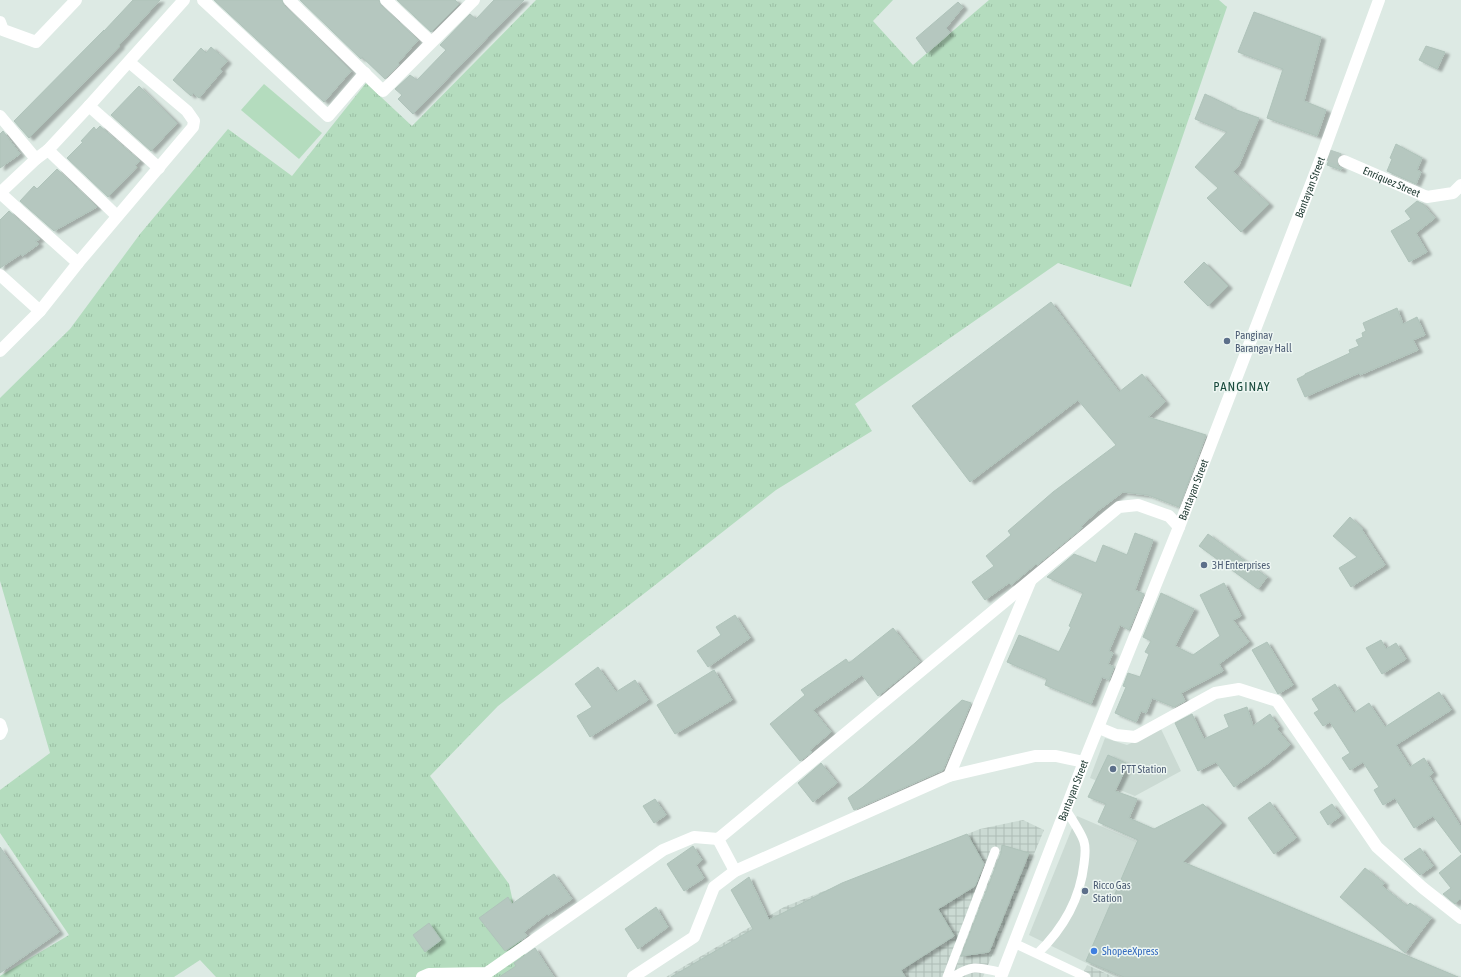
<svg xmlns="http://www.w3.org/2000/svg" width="1461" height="977" font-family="'Asap Condensed',sans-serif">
	<defs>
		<pattern id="industrial-grid" width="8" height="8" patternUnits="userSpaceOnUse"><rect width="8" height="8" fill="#cbdad3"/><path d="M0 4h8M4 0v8" fill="none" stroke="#aebcb6"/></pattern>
		<pattern id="grass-tufts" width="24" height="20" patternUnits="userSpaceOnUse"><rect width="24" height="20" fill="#b4dcbe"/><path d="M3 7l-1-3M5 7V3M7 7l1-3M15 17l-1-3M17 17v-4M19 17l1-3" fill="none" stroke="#9abea4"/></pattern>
		<filter id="shadow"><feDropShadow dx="4.5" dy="2.5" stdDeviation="1" flood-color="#0004"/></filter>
	</defs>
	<rect width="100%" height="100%" fill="#ddeae4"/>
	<!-- built -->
	<path fill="#cbdad3" d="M 1161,729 L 1181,771 L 1135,796 L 1090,778 L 1105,738 L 1127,745 Z
		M 1077,816 L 1180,860 L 1128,977 L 1115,977 L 1029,935 Z"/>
	<!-- industrial -->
	<path fill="url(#industrial-grid)" d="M 1023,820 L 1044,830 L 983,977 L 666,977 L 784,907 L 980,829 Z
		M 1087,965 L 1114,977 L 1081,977 Z"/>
	<!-- grass -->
	<path fill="url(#grass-tufts)" d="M 536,0 L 893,0 L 873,21 L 913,65 L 989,0 L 1219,0 L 1227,7 L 1131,287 L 1058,263 L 855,404 L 872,431 L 776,490 L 650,589 L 498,706 L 430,776 L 509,884 L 530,977 L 216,977 L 200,960 L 174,977 L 0,977 L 0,976 L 69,935 L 0,833 L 0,790 L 50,753 L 0,581 L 0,398 L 70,329 L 140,234 L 228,129 L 292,176 L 366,83 L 412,126 Z"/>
	<!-- pitch -->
	<path fill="#b4dcbe" d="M 264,84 L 322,133 L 299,159 L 241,110 Z"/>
	<!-- building -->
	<path fill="#b5c7bf" stroke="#afc3ba" filter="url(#shadow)" d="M 133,0 L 160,0 L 119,45 L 120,46 L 29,138 L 14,121 L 104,30 L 104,31 Z
		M 214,0 L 282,0 L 284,5 L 351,71 L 324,102 Z
		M 300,0 L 379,0 L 381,5 L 418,40 L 398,63 L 399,64 L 385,79 L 362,57 L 361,59 Z
		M 397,0 L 455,0 L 459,4 L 431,32 Z
		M 494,0 L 524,0 L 413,114 L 398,99 L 402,95 L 395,89 L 410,75 L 417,80 L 446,50 L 440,45 L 470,14 L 476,19 Z
		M 958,2 L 963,7 L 946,28 L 950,33 L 927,53 L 916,38 Z
		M 1254,12 L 1321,37 L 1304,101 L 1326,110 L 1317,136 L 1267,118 L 1283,69 L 1238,52 Z
		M 1426,46 L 1445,52 L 1437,69 L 1419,60 Z
		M 211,47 L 227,61 L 220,69 L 222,71 L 199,98 L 193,93 L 191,96 L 173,80 L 201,48 L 206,53 Z
		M 139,86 L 177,123 L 151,151 L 111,115 Z
		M 1205,94 L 1232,107 L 1231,108 L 1259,118 L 1239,165 L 1233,172 L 1269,204 L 1241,232 L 1207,198 L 1218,188 L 1195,167 L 1227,132 L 1195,119 Z
		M 100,126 L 140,161 L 135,165 L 137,167 L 108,197 L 67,158 L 83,142 L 81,141 L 94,127 L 96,130 Z
		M 3,131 L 20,154 L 0,168 L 0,134 Z
		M 1396,144 L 1422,158 L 1417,170 L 1421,172 L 1416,184 L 1387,171 L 1392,159 L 1390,158 Z
		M 1332,151 L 1341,154 L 1337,158 L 1337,161 L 1338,166 L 1342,168 L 1341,170 L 1327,165 Z
		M 57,169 L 97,207 L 54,231 L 20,201 L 34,186 L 37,189 Z
		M 1417,201 L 1423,204 L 1435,218 L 1416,233 L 1427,252 L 1409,262 L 1391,231 L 1411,219 L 1405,211 Z
		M 9,211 L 40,239 L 35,241 L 39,244 L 22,256 L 21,254 L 0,268 L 0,220 Z
		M 1204,262 L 1228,286 L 1208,306 L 1184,282 Z
		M 1051,302 L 1119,392 L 1142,374 L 1165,402 L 1148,417 L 1206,435 L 1179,507 L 1148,495 L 1123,492 L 1099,510 L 1081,526 L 1082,528 L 1037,565 L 1036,564 L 1011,585 L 1009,583 L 985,600 L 972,582 L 994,566 L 986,556 L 1011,535 L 1008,531 L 1030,512 L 1053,492 L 1116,445 L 1078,400 L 970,482 L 912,406 Z
		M 1397,308 L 1403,324 L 1417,317 L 1425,335 L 1413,340 L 1418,350 L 1360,375 L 1359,373 L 1305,397 L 1297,379 L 1305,375 L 1305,374 L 1350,353 L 1349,350 L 1359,346 L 1356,340 L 1363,337 L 1362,333 L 1366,331 L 1363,323 Z
		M 1350,517 L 1363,529 L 1362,530 L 1385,565 L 1351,587 L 1339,568 L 1357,557 L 1333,536 Z
		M 1135,533 L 1153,540 L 1135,590 L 1144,594 L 1129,630 L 1120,625 L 1109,651 L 1113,653 L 1108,664 L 1114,667 L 1109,680 L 1102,677 L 1091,704 L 1045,685 L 1047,679 L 1007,662 L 1019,635 L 1059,652 L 1071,627 L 1069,626 L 1083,593 L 1047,577 L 1074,554 L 1096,563 L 1103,545 L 1127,555 Z
		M 1208,534 L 1267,577 L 1258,589 L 1199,546 Z
		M 1224,583 L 1241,616 L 1233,620 L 1249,642 L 1219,664 L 1223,671 L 1181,693 L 1185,701 L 1174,707 L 1152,698 L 1146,713 L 1141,711 L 1136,722 L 1115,713 L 1126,687 L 1123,686 L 1128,673 L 1140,677 L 1149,654 L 1145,652 L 1151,641 L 1143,637 L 1161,593 L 1194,609 L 1175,646 L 1193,655 L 1220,636 L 1200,595 Z
		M 735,615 L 750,638 L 708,667 L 697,651 L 721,635 L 716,627 Z
		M 893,628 L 920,662 L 878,696 L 862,675 L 813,710 L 831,732 L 810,750 L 812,752 L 800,761 L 770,724 L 805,695 L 801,690 L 846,659 L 849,663 Z
		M 1381,640 L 1386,649 L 1396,643 L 1406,659 L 1382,674 L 1366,648 Z
		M 1267,642 L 1293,685 L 1278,694 L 1252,650 Z
		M 598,667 L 616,692 L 635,680 L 648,700 L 590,737 L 577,716 L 592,707 L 575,684 Z
		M 714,670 L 732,700 L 675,734 L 657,705 Z
		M 1335,684 L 1354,713 L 1369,703 L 1385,727 L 1439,692 L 1451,710 L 1396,745 L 1410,767 L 1424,758 L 1433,773 L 1429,776 L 1461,827 L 1461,853 L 1433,816 L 1414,828 L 1395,798 L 1383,805 L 1374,790 L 1379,787 L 1363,762 L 1350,770 L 1342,758 L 1350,753 L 1330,722 L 1323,726 L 1314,713 L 1319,710 L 1312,699 Z
		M 962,700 L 971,703 L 943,770 L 854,810 L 848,798 L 863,787 L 915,743 Z
		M 1247,707 L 1253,726 L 1270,714 L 1279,727 L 1277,729 L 1290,745 L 1267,764 L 1234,787 L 1216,762 L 1198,771 L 1175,723 L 1192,714 L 1204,739 L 1229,727 L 1224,715 Z
		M 1108,755 L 1128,764 L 1115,791 L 1137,799 L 1129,818 L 1154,829 L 1203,804 L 1222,823 L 1183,862 L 1458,977 L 1124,977 L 1086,961 L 1138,840 L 1098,822 L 1106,804 L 1088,797 Z
		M 821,763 L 837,783 L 813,802 L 798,783 Z
		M 655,799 L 666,815 L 654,823 L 643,806 Z
		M 1270,802 L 1296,838 L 1274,854 L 1248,818 Z
		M 1332,804 L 1341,816 L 1328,825 L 1320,812 Z
		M 967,834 L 984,864 L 975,886 L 938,909 L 954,936 L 901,970 L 905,977 L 671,977 L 753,929 L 731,890 L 749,877 L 769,920 L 842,883 Z
		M 1002,845 L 1029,853 L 989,952 L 961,956 L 1001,853 Z
		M 693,846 L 702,860 L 696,865 L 704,878 L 684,891 L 667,864 Z
		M 0,847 L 59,932 L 0,973 Z
		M 1420,848 L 1433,866 L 1420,875 L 1404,859 Z
		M 1461,855 L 1461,900 L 1460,899 L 1455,904 L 1443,894 L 1451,888 L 1439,873 Z
		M 1365,868 L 1384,883 L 1382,886 L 1407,906 L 1410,903 L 1431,918 L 1405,953 L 1340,897 Z
		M 554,874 L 572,899 L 548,915 L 547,914 L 524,932 L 527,936 L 505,951 L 479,918 L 508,897 L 512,904 Z
		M 656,907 L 668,927 L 638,949 L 625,929 Z
		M 429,923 L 441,940 L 425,952 L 413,935 Z
		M 535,948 L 554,977 L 499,977 L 516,966 L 514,963 Z"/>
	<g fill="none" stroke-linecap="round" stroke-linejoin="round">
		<!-- minor-tunnel -->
		<path stroke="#b7c7c0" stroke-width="12" stroke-dasharray="12 6" stroke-linecap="butt" d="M 1328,155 L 1344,161"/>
		<!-- service -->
		<path stroke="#fff" stroke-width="9" d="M 1014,943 L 1086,977
			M 1037,954 C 1063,929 1080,900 1084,864 C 1085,857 1086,848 1084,842 C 1082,834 1071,818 1066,810
			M 947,977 L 995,851
			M 953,977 C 974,963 980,968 1003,973"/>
		<!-- minor -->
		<g stroke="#fff" stroke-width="12">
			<path d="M 203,0 L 328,116 L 365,73"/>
			<path d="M 289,0 L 383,91 L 474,0"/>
			<path d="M 386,0 L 431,42"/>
			<path d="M 0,22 L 3,30 L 36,42 L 76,0"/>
			<path d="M 89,106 L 159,168"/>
			<path d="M 0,116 L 36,159"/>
			<path d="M 48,150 L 117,216"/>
			<path id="s1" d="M 1344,161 L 1427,197 L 1453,193 L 1461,185"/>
			<path d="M 0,193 L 36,159 L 48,150 L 89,106 L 184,0"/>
			<path d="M 0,193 L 78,263"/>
			<path d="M 0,275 L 40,311"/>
			<path d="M 0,351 L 40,311 L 78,263 L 193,127 L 194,121 L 187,111 L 129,62"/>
			<path d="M 0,724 L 2,730 L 0,734"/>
			<path d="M 1099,728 L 1116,735 L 1135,737 L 1215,693 L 1239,689 L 1277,701 L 1377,847 L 1423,888 L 1461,918"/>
			<path d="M 949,776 L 1030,582"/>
			<path d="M 718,839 L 735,871"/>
			<path d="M 422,977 L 429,974 L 487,973 L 663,850 L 694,837 L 718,839 L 1119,507 L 1138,505 L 1169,516 L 1179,527"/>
			<path d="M 633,977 L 694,937 L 714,887 L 735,871 L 949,776 L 1035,756 L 1056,756 L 1084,762"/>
		</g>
		<!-- secondary -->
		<path stroke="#fff" stroke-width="12" id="s2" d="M 1001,977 L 1084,762 L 1179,527 L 1323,153 L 1379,0"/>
	</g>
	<!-- markers -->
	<g fill="#5c6f8a" stroke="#edf6f2" stroke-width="1.5">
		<circle cx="1227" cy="341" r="4"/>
		<circle cx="1204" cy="565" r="4"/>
		<circle cx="1113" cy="769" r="4"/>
		<circle cx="1085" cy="891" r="4"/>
	</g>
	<circle fill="#3f7fe0" stroke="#edf6f2" stroke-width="1.5" cx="1094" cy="951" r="4"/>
	<g text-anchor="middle" stroke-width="3" stroke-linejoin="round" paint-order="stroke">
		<!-- street labels -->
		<g font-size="11" fill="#1e3931" stroke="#edf6f2">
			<text dy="4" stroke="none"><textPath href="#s1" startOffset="52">Enriquez Street</textPath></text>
			<text dy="4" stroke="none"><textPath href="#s2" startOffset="848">Bantayan Street</textPath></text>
			<text dy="4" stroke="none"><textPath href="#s2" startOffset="524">Bantayan Street</textPath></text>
			<text dy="4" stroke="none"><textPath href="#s2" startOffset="200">Bantayan Street</textPath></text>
		</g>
		<!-- service labels -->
		<g font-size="11" fill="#4e5e75" stroke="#edf6f2" text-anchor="start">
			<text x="1235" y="339">Panginay<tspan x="1235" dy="13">Barangay Hall</tspan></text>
			<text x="1212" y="569">3H Enterprises</text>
			<text x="1121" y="773">PTT Station</text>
			<text x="1093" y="889">Ricco Gas<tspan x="1093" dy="13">Station</tspan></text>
		</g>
		<!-- shop labels -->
		<g font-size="11" fill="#366cbe" stroke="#edf6f2" text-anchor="start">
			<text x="1102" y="955">ShopeeXpress</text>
		</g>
		<!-- quarter labels -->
		<g font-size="13" letter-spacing="1" fill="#1a4c3e" stroke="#edf6f2">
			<text x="1242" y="391">PANGINAY</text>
		</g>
	</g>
</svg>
